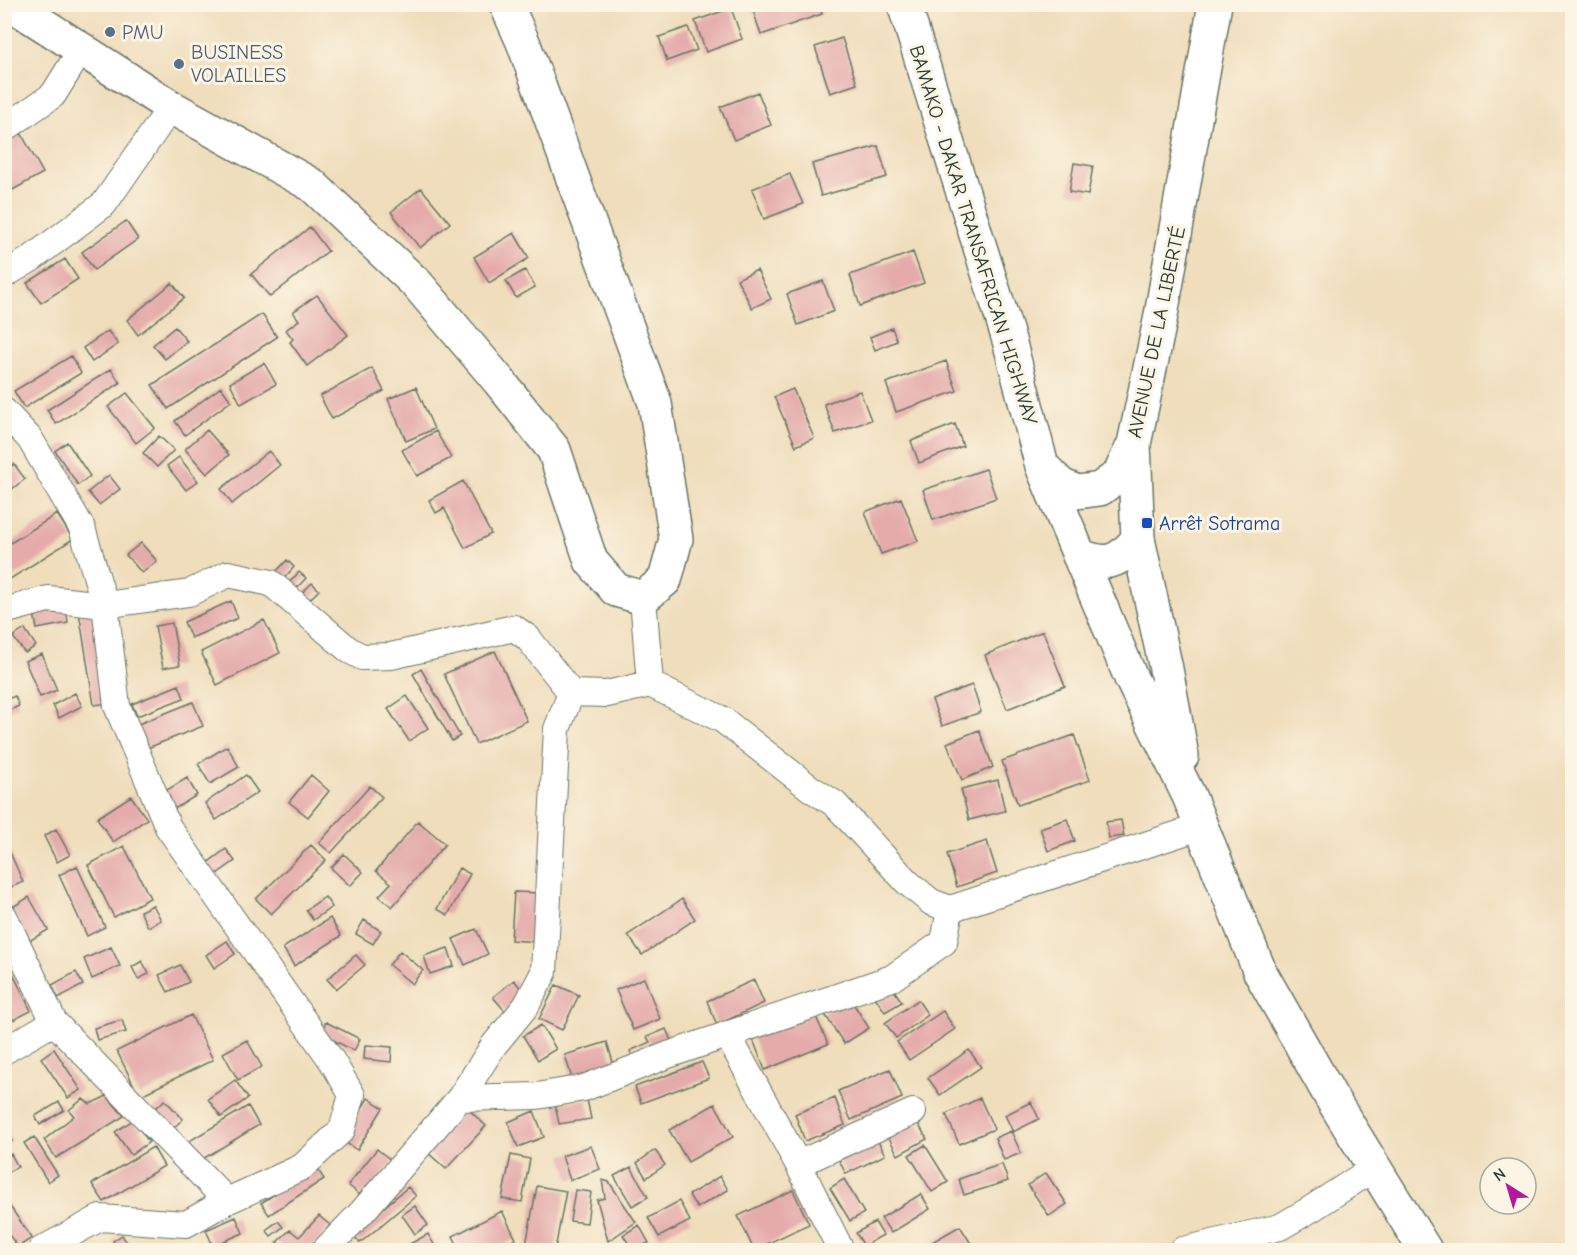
<svg xmlns="http://www.w3.org/2000/svg" width="1577" height="1255" font-family="'Comic Neue',sans-serif">
	<rect width="100%" height="100%" fill="#fcf5e5"/>
	<filter id="ink" filterUnits="userSpaceOnUse"><feTurbulence type="fractalNoise" baseFrequency=".0167" numOctaves="2"/><feDisplacementMap in="SourceGraphic" scale="12" xChannelSelector="R" yChannelSelector="G"/><feConvolveMatrix kernelMatrix="1 2 1 2 8 2 1 2 1" color-interpolation-filters="sRGB"/></filter>
	<filter id="wash" filterUnits="userSpaceOnUse"><feTurbulence type="fractalNoise" baseFrequency=".008" numOctaves="4" result="noise"/><feDisplacementMap in="SourceGraphic" scale="24" xChannelSelector="R" yChannelSelector="G"/><feGaussianBlur stdDeviation="1.35" result="paint"/><feColorMatrix in="noise" values="0 0 0 0 0 0 0 0 0 0 0 0 0 0 0 0 0 1.4 0 .05"/><feComposite in="paint" operator="in"/></filter>
	<g filter="url(#wash)">
		<rect width="100%" height="100%" fill="#efddbb"/>
		<g id="blocks">
			<!-- building -->
			<path fill="#e4abaa" d="M 751,4 L 819,4 L 822,14 L 761,35 Z
				M 731,8 L 742,39 L 706,52 L 695,21 Z
				M 688,27 L 697,50 L 667,61 L 659,37 Z
				M 842,38 L 857,84 L 830,93 L 815,47 Z
				M 758,92 L 771,125 L 734,140 L 720,107 Z
				M 21,133 L 43,173 L 11,191 L 4,180 L 4,142 Z
				M 878,146 L 887,177 L 821,196 L 812,164 Z
				M 1074,163 L 1093,166 L 1088,195 L 1069,192 Z
				M 790,174 L 803,204 L 764,219 L 752,189 Z
				M 421,188 L 450,223 L 420,248 L 391,212 Z
				M 126,221 L 138,239 L 94,270 L 82,252 Z
				M 310,227 L 328,251 L 270,297 L 251,274 Z
				M 514,233 L 529,258 L 489,283 L 474,257 Z
				M 913,252 L 924,283 L 860,306 L 850,275 Z
				M 65,259 L 78,279 L 41,303 L 27,283 Z
				M 525,270 L 535,287 L 516,298 L 506,281 Z
				M 757,270 L 771,299 L 752,308 L 737,279 Z
				M 823,281 L 834,311 L 798,325 L 787,294 Z
				M 172,283 L 184,298 L 138,335 L 127,320 Z
				M 317,295 L 348,335 L 307,366 L 290,342 L 293,339 L 286,330 L 299,320 L 293,312 Z
				M 262,314 L 277,337 L 168,409 L 152,385 Z
				M 175,327 L 187,341 L 165,359 L 153,345 Z
				M 892,328 L 897,341 L 875,350 L 870,337 Z
				M 108,331 L 118,344 L 92,362 L 83,348 Z
				M 71,356 L 81,373 L 24,408 L 14,391 Z
				M 946,361 L 957,391 L 896,412 L 886,383 Z
				M 264,363 L 276,384 L 241,404 L 230,383 Z
				M 372,368 L 384,391 L 332,419 L 320,396 Z
				M 111,369 L 120,383 L 56,424 L 47,410 Z
				M 221,387 L 231,401 L 185,435 L 175,421 Z
				M 416,387 L 434,429 L 406,441 L 388,399 Z
				M 793,389 L 814,438 L 796,446 L 774,397 Z
				M 860,391 L 871,420 L 835,433 L 824,404 Z
				M 127,393 L 155,428 L 136,443 L 108,407 Z
				M 955,424 L 963,446 L 919,463 L 911,441 Z
				M 207,430 L 229,455 L 207,474 L 185,449 Z
				M 436,431 L 451,458 L 417,476 L 402,450 Z
				M 159,436 L 174,450 L 157,467 L 143,453 Z
				M 67,442 L 90,476 L 78,485 L 55,451 Z
				M 269,451 L 280,465 L 232,504 L 221,489 Z
				M 179,457 L 198,481 L 186,490 L 167,466 Z
				M 14,464 L 25,479 L 4,495 L 4,472 Z
				M 986,469 L 996,498 L 933,520 L 923,490 Z
				M 109,475 L 120,489 L 99,505 L 88,492 Z
				M 463,481 L 491,534 L 465,548 L 444,508 L 436,513 L 429,500 Z
				M 901,498 L 918,541 L 881,554 L 865,512 Z
				M 57,514 L 73,539 L 4,583 L 4,547 Z
				M 141,543 L 157,561 L 142,573 L 126,555 Z
				M 287,560 L 294,567 L 282,581 L 274,574 Z
				M 299,572 L 306,578 L 295,590 L 288,584 Z
				M 312,583 L 319,590 L 307,602 L 300,595 Z
				M 231,601 L 238,618 L 191,638 L 184,622 Z
				M 66,607 L 68,623 L 37,629 L 34,613 Z
				M 95,609 L 111,703 L 94,705 L 79,612 Z
				M 264,620 L 280,653 L 217,685 L 201,652 Z
				M 172,623 L 180,665 L 163,668 L 155,626 Z
				M 25,629 L 36,646 L 25,653 L 13,637 Z
				M 1043,631 L 1065,686 L 1007,709 L 985,655 Z
				M 495,651 L 527,721 L 476,744 L 444,674 Z
				M 42,654 L 57,690 L 40,697 L 25,661 Z
				M 421,669 L 460,736 L 452,741 L 413,674 Z
				M 179,685 L 184,698 L 137,716 L 132,704 Z
				M 972,685 L 981,712 L 942,726 L 932,700 Z
				M 75,693 L 82,706 L 59,718 L 53,705 Z
				M 15,696 L 19,706 L 5,712 L 5,700 Z
				M 407,696 L 428,728 L 409,741 L 388,709 Z
				M 193,702 L 203,726 L 145,749 L 136,725 Z
				M 979,730 L 993,767 L 962,780 L 947,743 Z
				M 1074,735 L 1090,780 L 1018,805 L 1002,761 Z
				M 227,746 L 239,767 L 210,784 L 198,764 Z
				M 246,775 L 258,792 L 216,820 L 205,803 Z
				M 311,775 L 329,791 L 308,817 L 289,802 Z
				M 187,778 L 197,795 L 173,810 L 162,793 Z
				M 998,780 L 1005,811 L 969,820 L 961,789 Z
				M 370,786 L 382,797 L 331,853 L 319,843 Z
				M 131,796 L 147,819 L 113,842 L 97,818 Z
				M 1067,819 L 1075,841 L 1048,851 L 1040,828 Z
				M 1121,820 L 1124,836 L 1109,838 L 1106,822 Z
				M 418,821 L 445,844 L 392,907 L 379,896 L 391,883 L 376,871 Z
				M 56,829 L 70,855 L 57,862 L 44,836 Z
				M 987,841 L 997,873 L 957,887 L 947,854 Z
				M 311,845 L 326,860 L 271,914 L 256,899 Z
				M 124,846 L 150,898 L 114,917 L 88,865 Z
				M 226,849 L 235,861 L 214,876 L 206,864 Z
				M 9,850 L 23,882 L 4,890 L 4,852 Z
				M 344,854 L 363,872 L 350,886 L 331,868 Z
				M 77,866 L 105,927 L 87,936 L 59,875 Z
				M 459,868 L 470,874 L 448,915 L 437,909 Z
				M 514,892 L 539,893 L 537,942 L 511,940 Z
				M 29,897 L 48,930 L 29,941 L 11,908 Z
				M 325,897 L 332,907 L 313,920 L 306,910 Z
				M 682,899 L 695,919 L 642,955 L 628,935 Z
				M 153,905 L 161,920 L 148,927 L 140,911 Z
				M 330,918 L 341,936 L 294,966 L 283,948 Z
				M 364,920 L 381,931 L 373,944 L 356,934 Z
				M 476,929 L 488,954 L 465,965 L 453,939 Z
				M 227,941 L 235,954 L 214,968 L 206,955 Z
				M 111,947 L 120,966 L 92,979 L 84,959 Z
				M 448,948 L 454,966 L 430,974 L 424,956 Z
				M 400,951 L 423,970 L 412,984 L 389,965 Z
				M 356,955 L 365,965 L 336,989 L 327,979 Z
				M 5,957 L 31,1011 L 13,1020 L 5,1004 Z
				M 142,961 L 149,974 L 138,979 L 132,967 Z
				M 180,965 L 189,982 L 168,992 L 159,975 Z
				M 76,972 L 83,985 L 58,998 L 52,985 Z
				M 644,978 L 660,1019 L 633,1030 L 616,990 Z
				M 514,980 L 526,995 L 506,1012 L 493,997 Z
				M 754,980 L 764,1003 L 717,1025 L 707,1001 Z
				M 889,983 L 902,1002 L 885,1012 L 873,994 Z
				M 556,985 L 579,995 L 562,1030 L 539,1019 Z
				M 849,997 L 869,1028 L 844,1044 L 824,1013 Z
				M 918,1000 L 928,1015 L 896,1038 L 885,1023 Z
				M 943,1011 L 955,1029 L 909,1060 L 897,1042 Z
				M 814,1012 L 828,1044 L 765,1070 L 752,1037 Z
				M 191,1015 L 213,1060 L 139,1096 L 117,1051 Z
				M 122,1020 L 126,1032 L 97,1040 L 94,1028 Z
				M 326,1022 L 360,1039 L 354,1051 L 320,1033 Z
				M 541,1025 L 556,1049 L 538,1060 L 523,1036 Z
				M 666,1029 L 674,1047 L 632,1056 L 630,1051 L 650,1042 L 647,1037 Z
				M 247,1040 L 262,1067 L 238,1080 L 223,1053 Z
				M 607,1042 L 615,1069 L 573,1082 L 565,1055 Z
				M 365,1045 L 392,1047 L 391,1062 L 364,1059 Z
				M 54,1049 L 81,1090 L 68,1098 L 41,1058 Z
				M 969,1050 L 981,1067 L 940,1095 L 928,1078 Z
				M 702,1062 L 709,1078 L 641,1103 L 635,1087 Z
				M 890,1069 L 902,1098 L 851,1120 L 838,1091 Z
				M 235,1080 L 248,1098 L 221,1117 L 208,1099 Z
				M 107,1096 L 124,1116 L 56,1158 L 44,1140 L 74,1116 L 69,1110 L 83,1099 L 90,1104 Z
				M 368,1098 L 383,1108 L 357,1150 L 342,1140 Z
				M 835,1098 L 845,1125 L 805,1141 L 795,1114 Z
				M 980,1098 L 994,1129 L 959,1144 L 946,1114 Z
				M 587,1099 L 591,1119 L 559,1124 L 555,1104 Z
				M 165,1100 L 183,1119 L 171,1130 L 153,1110 Z
				M 59,1102 L 64,1110 L 40,1125 L 35,1116 Z
				M 1031,1102 L 1039,1119 L 1013,1132 L 1005,1115 Z
				M 715,1104 L 733,1137 L 688,1162 L 669,1130 Z
				M 248,1106 L 259,1125 L 198,1162 L 186,1143 Z
				M 467,1108 L 486,1126 L 446,1169 L 426,1151 Z
				M 534,1111 L 544,1137 L 518,1147 L 508,1122 Z
				M 133,1120 L 149,1142 L 131,1155 L 115,1132 Z
				M 916,1120 L 927,1139 L 898,1155 L 888,1136 Z
				M 4,1130 L 12,1141 L 4,1147 Z
				M 1011,1131 L 1021,1153 L 1004,1160 L 995,1138 Z
				M 34,1137 L 58,1175 L 48,1182 L 24,1143 Z
				M 878,1141 L 885,1155 L 846,1174 L 839,1160 Z
				M 925,1145 L 948,1182 L 932,1192 L 909,1155 Z
				M 591,1146 L 600,1169 L 570,1180 L 562,1156 Z
				M 153,1147 L 164,1166 L 104,1202 L 92,1184 Z
				M 377,1149 L 393,1162 L 364,1198 L 348,1185 Z
				M 655,1150 L 665,1165 L 646,1178 L 637,1163 Z
				M 11,1154 L 18,1167 L 4,1174 L 4,1158 Z
				M 511,1155 L 530,1159 L 522,1202 L 502,1199 Z
				M 1002,1164 L 1008,1181 L 964,1195 L 959,1179 Z
				M 316,1167 L 324,1179 L 269,1215 L 261,1203 Z
				M 631,1167 L 648,1197 L 632,1206 L 614,1176 Z
				M 1046,1173 L 1067,1204 L 1049,1216 L 1028,1185 Z
				M 720,1176 L 728,1190 L 697,1208 L 689,1195 Z
				M 844,1179 L 864,1213 L 850,1221 L 830,1188 Z
				M 602,1180 L 609,1182 L 636,1222 L 608,1241 L 597,1200 L 605,1198 Z
				M 537,1186 L 566,1191 L 555,1250 L 526,1245 Z
				M 408,1187 L 416,1196 L 360,1243 L 352,1234 Z
				M 575,1190 L 591,1192 L 587,1223 L 570,1221 Z
				M 793,1190 L 809,1224 L 754,1250 L 738,1216 Z
				M 921,1194 L 930,1209 L 891,1233 L 881,1218 Z
				M 4,1198 L 32,1238 L 18,1247 L 4,1228 Z
				M 679,1201 L 690,1221 L 659,1237 L 648,1218 Z
				M 415,1206 L 428,1225 L 415,1234 L 402,1215 Z
				M 502,1211 L 516,1239 L 494,1250 L 460,1250 L 453,1236 Z
				M 319,1216 L 330,1225 L 311,1250 L 287,1250 L 277,1242 L 290,1230 L 299,1237 Z
				M 236,1217 L 243,1233 L 213,1246 L 206,1230 Z
				M 278,1221 L 283,1227 L 271,1236 L 266,1230 Z
				M 875,1222 L 883,1235 L 864,1246 L 856,1233 Z
				M 639,1225 L 649,1243 L 633,1250 L 623,1235 Z
				M 960,1226 L 975,1250 L 937,1250 L 932,1242 Z
				M 428,1234 L 437,1250 L 399,1250 Z
				M 122,1235 L 131,1249 L 129,1250 L 119,1250 L 113,1241 Z"/>
		</g>
	</g>
	<g filter="url(#ink)">
		<use href="#blocks" fill-opacity="0" stroke="#687563" stroke-width="1.5"/>
		<g fill="none" stroke-linecap="round" stroke-linejoin="round">
			<!-- minor casing -->
			<g stroke="#687563" stroke-width="28">
				<path id="minor" d="M 4,129 L 53,95 L 81,50
					M 4,275 L 31,259 L 104,204 L 171,107
					M 4,411 L 30,439 L 82,528 L 105,605 L 117,706 L 168,827 L 332,1061 L 352,1095 L 342,1130 L 302,1167 L 227,1201 L 186,1224 L 100,1218 L 41,1250
					M 643,598 L 650,684
					M 4,611 L 48,599 L 105,605 L 189,593 L 228,574 L 271,583 L 349,650 L 362,657 L 391,656 L 514,628 L 528,638 L 571,693 L 607,694 L 650,684 L 723,720 L 810,788 L 835,804 L 907,882 L 931,902 L 950,909 L 1200,827
					M 4,916 L 54,1022 L 227,1201
					M 727,1034 L 798,1164 L 841,1250
					M 4,1051 L 54,1022
					M 460,1098 L 537,1096 L 584,1088 L 668,1055 L 892,978 L 944,942 L 950,909
					M 798,1164 L 913,1112
					M 325,1250 L 362,1212 L 460,1098 L 494,1045 L 526,1006 L 544,972 L 557,729 L 571,693
					M 1183,1250 L 1280,1227 L 1311,1209 L 1374,1168"/>
			</g>
			<!-- tertiary casing -->
			<g stroke="#687563" stroke-width="36">
				<path id="tertiary" d="M 11,4 L 171,107 L 312,185 L 418,285 L 499,381 L 554,450 L 591,561 L 616,590 L 643,598 L 665,580 L 676,539 L 655,403 L 523,42 L 506,4
					M 1138,539 L 1166,669 L 1182,756
					M 1079,555 L 1131,678 L 1189,796 L 1260,972 L 1331,1097 L 1425,1250"/>
			</g>
			<!-- trunk casing -->
			<g stroke="#687563" stroke-width="36">
				<path id="trunk" d="M 904,4 L 1009,340 L 1042,466 L 1079,555 C 1107,567 1118,563 1138,539 L 1134,444
					M 1043,467 L 1061,485 L 1077,492 L 1100,489 L 1119,475 L 1134,444 L 1160,321 L 1215,4"/>
			</g>
			<!-- minor -->
			<use href="#minor" stroke="#fff" stroke-width="26"/>
			<!-- tertiary -->
			<use href="#tertiary" stroke="#fff" stroke-width="33"/>
			<!-- trunk -->
			<use href="#trunk" stroke="#fff" stroke-width="33"/>
		</g>
	</g>
	<!-- markers -->
	<g fill="#5c6f8a" stroke="#fcf5e5" stroke-width="2">
		<circle cx="110" cy="32" r="6"/>
		<circle cx="179" cy="64" r="6"/>
	</g>
	<rect fill="#1a4fb4" stroke="#fcf5e5" stroke-width="2" x="1141" y="517" width="12" height="12" rx="3"/>
	<g text-anchor="middle" stroke-width="6" stroke-linejoin="round" paint-order="stroke">
		<!-- service labels -->
		<g font-size="20" fill="#4e5e75" stroke="#fcf5e5" text-anchor="start">
			<text x="122" y="39">PMU</text>
			<text x="191" y="59">BUSINESS<tspan x="191" dy="23">VOLAILLES</tspan></text>
		</g>
		<!-- street labels -->
		<g font-size="20" fill="#1f3d34" stroke="#fcf5e5">
			<text transform="translate(974 235) rotate(73)" y="7">BAMAKO - DAKAR TRANSAFRICAN HIGHWAY</text>
			<text transform="translate(1156 332) rotate(-78)" y="7">AVENUE DE LA LIBERTÉ</text>
		</g>
		<!-- transit labels -->
		<g font-size="20" fill="#164399" stroke="#fcf5e5" text-anchor="start">
			<text x="1159" y="530">Arrêt Sotrama</text>
		</g>
	</g>
	<!-- margin -->
	<rect width="1577" height="1255" fill="none" stroke="#fcf5e5" stroke-width="24"/>
	<!-- north arrow -->
	<g transform="translate(1508 1186) rotate(323)"><circle r="28" fill="#fcf5e5" stroke="#a4ab9e" stroke-width="1.5"/>
	<path d="M0-4.5L10 22L0 15L-10 22Z" fill="#b5179e"/>
	<text y="-9" font-size="16" font-weight="bold" text-anchor="middle" fill="#1f3d34">N</text>
	</g>
</svg>
